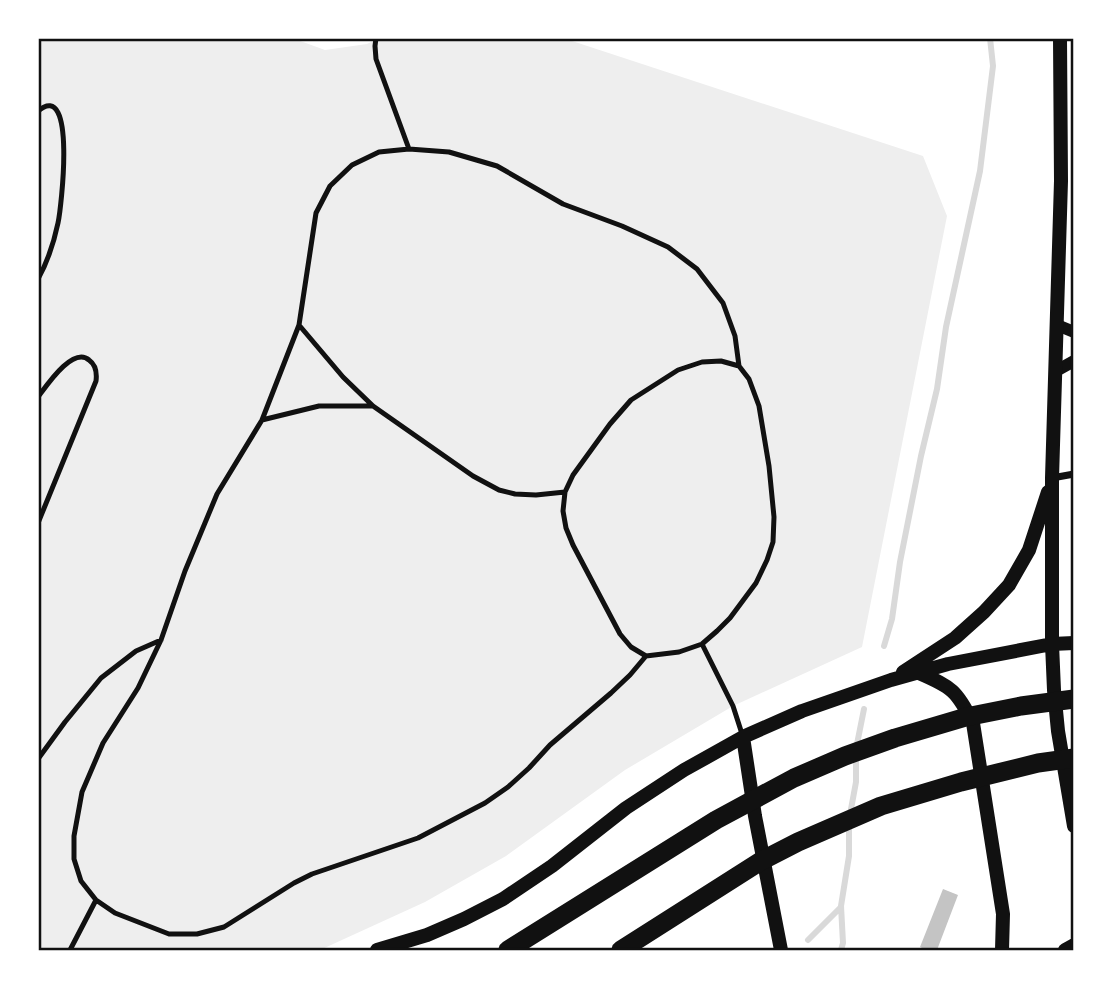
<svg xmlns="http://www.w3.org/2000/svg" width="1112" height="989" font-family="Bitter,serif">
	<rect width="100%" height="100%" fill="#fff"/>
	<!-- green -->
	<path fill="#eee" d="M 292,38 L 325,50 L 367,44 L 379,38 L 566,39 L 923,156 L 947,216 L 862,647 L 733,706 L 625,770 L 506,856 L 425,902 L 320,950 L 39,950 L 38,39 Z"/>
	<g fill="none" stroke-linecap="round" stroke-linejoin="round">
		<!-- stream -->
		<path stroke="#d9d9d9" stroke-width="6" d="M 884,646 L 892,619 L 900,562 L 921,456 L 937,389 L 946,327 L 980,171 L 993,66 L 990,38
			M 808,940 L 841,907
			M 841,950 L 843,943 L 841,906 L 849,856 L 849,820 L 856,782 L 856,749 L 864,709"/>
	</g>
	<!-- building -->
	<path fill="#c4c4c4" d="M 943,889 L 958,895 L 937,950 L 922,950 L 922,948 L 920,947 Z"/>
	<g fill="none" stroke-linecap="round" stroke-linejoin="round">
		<!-- service -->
		<path stroke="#111" stroke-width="5" d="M 376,38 L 375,46 L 376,59 L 409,149
			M 38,111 C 77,78 61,209 58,223 C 54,242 48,261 38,279
			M 299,325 L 343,377 L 373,406 L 473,476 L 499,490 L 515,494 L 536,495 L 565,492
			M 38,397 C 47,385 73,346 89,360 C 96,365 97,373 96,381 L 38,523
			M 262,420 L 319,406 L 373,406
			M 702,644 L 733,706 L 743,737
			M 646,656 L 630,675 L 611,693 L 550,745 L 529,768 L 508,787 L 485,803 L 418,838 L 312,874 L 294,883 L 224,927 L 197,934 L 169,934 L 115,913 L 96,900 L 81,881 L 74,859 L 74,836 L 82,792 L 103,743 L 138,688 L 161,640 L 185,571 L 217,494 L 262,420 L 299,325 L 316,213 L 330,186 L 352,165 L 379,152 L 409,149 L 449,152 L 497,166 L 563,204 L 622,226 L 668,247 L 697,269 L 723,303 L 735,336 L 739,366 L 749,379 L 759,406 L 769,466 L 774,517 L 773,542 L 767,560 L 756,583 L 730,618 L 717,631 L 702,644 L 679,652 L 646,656 L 631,647 L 620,634 L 573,545 L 566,528 L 563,511 L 565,492 L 573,475 L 610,424 L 631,400 L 678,370 L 702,362 L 721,361 L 739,366
			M 38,759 L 65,722 L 101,678 L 136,651 L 161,640
			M 70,950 L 96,900"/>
		<!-- minor -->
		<path stroke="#111" stroke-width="7" d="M 1052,478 L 1074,474"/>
		<!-- tertiary -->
		<path stroke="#111" stroke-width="12" d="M 1057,325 L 1074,332
			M 1056,371 L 1074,361"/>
		<!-- secondary -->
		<path stroke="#111" stroke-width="14" d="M 1060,38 L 1061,181 L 1052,478 L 1052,644 L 1054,690 L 1058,731 L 1074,826
			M 903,672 L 955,638 L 984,612 L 1009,585 L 1029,550 L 1048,492
			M 919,673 C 952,687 957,691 973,723 L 1003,914 L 1002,950
			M 743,737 L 755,816 L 781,950
			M 377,950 L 427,935 L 464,919 L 503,899 L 552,866 L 626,808 L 684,770 L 743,737 L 802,711 L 891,680 L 948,664 L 1052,644 L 1074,643
			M 1065,950 L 1074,945"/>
		<!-- trunk -->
		<path stroke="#111" stroke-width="19" d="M 508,950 L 716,820 L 794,778 L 845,756 L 895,738 L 966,717 L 1021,706 L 1074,699
			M 621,950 L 761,861 L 798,842 L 881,806 L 961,782 L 1038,763 L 1074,758"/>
	</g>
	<!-- border -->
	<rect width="1112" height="989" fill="none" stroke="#ffffff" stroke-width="80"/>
	<rect x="40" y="40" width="1032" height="909" fill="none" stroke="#111" stroke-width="2.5"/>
</svg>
